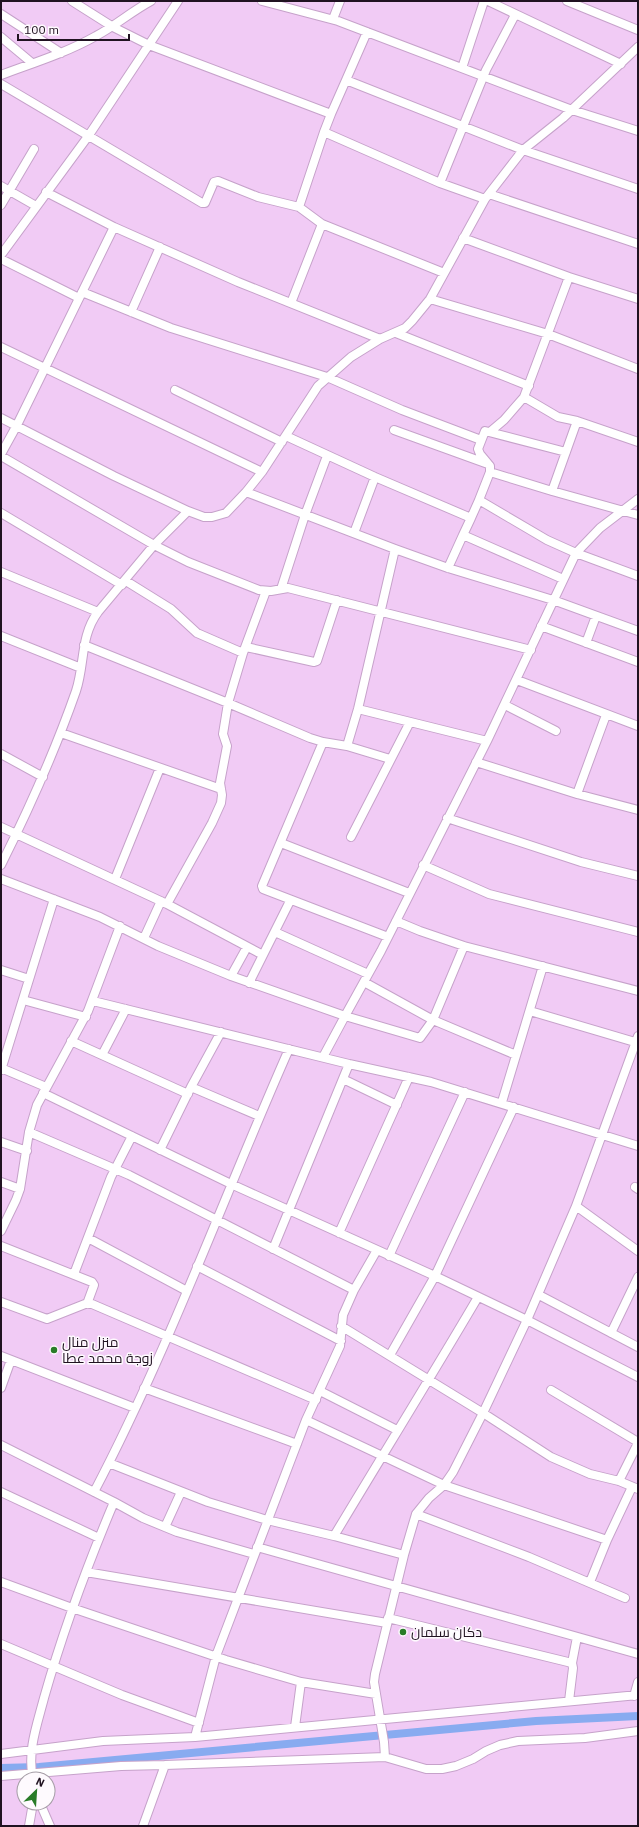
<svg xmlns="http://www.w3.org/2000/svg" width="639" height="1827" font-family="'IBM Plex Sans',Cairo,sans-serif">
	<rect width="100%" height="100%" fill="#f1cbf5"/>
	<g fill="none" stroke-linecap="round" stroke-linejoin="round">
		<!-- canal -->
		<path stroke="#88abf0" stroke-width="8" d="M 1,1768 L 39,1767 L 536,1721 L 638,1716"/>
		<!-- minor casing -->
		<g stroke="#c6a2ca" stroke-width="10">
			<path id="minor" d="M 72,1 L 113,27 L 149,45 L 331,114 L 324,132 L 440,183 L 485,199
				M 262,1 L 338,21 L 572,110 L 638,131
				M 488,1 L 621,64
				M 567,1 L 638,30
				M 1,14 L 61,53
				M 333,19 L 340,1
				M 1,37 L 32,63
				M 462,68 L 484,1
				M 1,75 C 33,63 66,53 96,36 C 115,26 132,11 151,1
				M 346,80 L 367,32
				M 1,84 L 202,203 L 205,203 L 214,182 L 218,181 L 258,197 L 299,207 L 322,224 L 444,273
				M 331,114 L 346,80 L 523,150 L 638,189
				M 440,183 L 486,70 L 515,15
				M 1,186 L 36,206
				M 46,192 L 114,227 L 238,282 L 380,339
				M 489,194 L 638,244
				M 1,205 L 34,149
				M 299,207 L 324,132
				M 463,238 L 569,277 L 524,397 L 504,420 L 491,431
				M 1,255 L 89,135 L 178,1
				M 1,259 L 79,298
				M 569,277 L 638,299
				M 82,292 L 171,328 L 327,377 L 402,410 L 481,440
				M 430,299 L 548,334 L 638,369
				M 291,303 L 322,224
				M 131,312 L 160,247
				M 396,333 L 529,386
				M 1,347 L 262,472
				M 175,390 L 282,442
				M 524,397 L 558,417 L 577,421 L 638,442
				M 1,418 L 114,476 L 188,511
				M 394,430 L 488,464
				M 286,436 L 375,477 L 471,518 L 463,535 L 563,579
				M 1,454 L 17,425 L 114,227
				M 1,456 L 154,545 L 188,562 L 259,590 L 271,591 L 288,588 L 531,650
				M 490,472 L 552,491 L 638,515
				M 552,491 L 577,421
				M 246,492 L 395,549 L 448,568 L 553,600 L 638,631
				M 479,500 L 490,472 L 490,466 L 480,454 L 478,449 L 485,431 L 566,452
				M 1,513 L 122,585
				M 471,518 L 479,500 L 547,540 L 576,553 L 638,576
				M 354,533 L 375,477
				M 448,568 L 463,535
				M 1,572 L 98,612
				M 126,581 L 171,609 L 197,633 L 243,653
				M 281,589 L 305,515 L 327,456
				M 541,626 L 638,662
				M 1,636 L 81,668
				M 586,643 L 596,616
				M 84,645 L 228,703 L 310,738 L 323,742 L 262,886 L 263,889 L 388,937
				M 246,647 L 314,662 L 317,661 L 337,600
				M 517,680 L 638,726
				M 505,705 L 556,731
				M 358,709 L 487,741
				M 61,733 L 221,789
				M 323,742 L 347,746 L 358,709 L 395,549
				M 347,746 L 390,759
				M 1,754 L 43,777
				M 476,762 L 577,794 L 638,810
				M 577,794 L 606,715
				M 447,818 L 581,862 L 638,876
				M 1,827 L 167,904 L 263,955
				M 351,837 L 410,722
				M 281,843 L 409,893
				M 1,865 C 29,809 55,751 76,691 C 85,664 80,636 98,612 L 154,545 L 188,511 L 204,517 L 212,517 L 226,513 L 246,492 L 262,472 L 318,386 L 351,357 L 380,339 L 405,328 L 412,321 L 430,299 L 485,199 L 523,150 L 563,118 L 638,47
				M 423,865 L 489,894 L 638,932
				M 1,879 L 100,917 L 158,946 L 231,976 L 345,1016 L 381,951 L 487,741 L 576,553 L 600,528 L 638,499
				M 115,879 L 160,768
				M 167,904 L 212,823 L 221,803 L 222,795 L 220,783 L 227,746 L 223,734 L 228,703 L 243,653 L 266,591
				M 396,921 L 420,931 L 464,946 L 638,991
				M 275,932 L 368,974
				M 144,938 L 161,901
				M 1,970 L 29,979
				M 231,976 L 247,947
				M 364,982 L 433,1020 L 516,1055
				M 249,983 L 290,901
				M 23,1000 L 86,1017
				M 93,1001 L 349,1064 L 431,1082 L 638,1146
				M 530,1011 L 638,1043
				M 71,1041 L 188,1094
				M 102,1055 L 126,1009
				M 323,1057 L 345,1016 L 420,1038 L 433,1020 L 464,946
				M 1,1068 L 46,1087
				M 1,1070 L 54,899
				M 343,1079 L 397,1105
				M 191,1087 L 259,1116
				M 43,1093 L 231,1184 L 435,1276 L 527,1320 L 638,1377
				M 502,1102 L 543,966
				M 29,1132 L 129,1175 L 354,1290
				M 1,1142 L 27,1151
				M 160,1150 L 191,1087 L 221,1032
				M 1,1182 L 20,1189
				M 635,1187 L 638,1189
				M 576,1206 L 638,1251
				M 1,1231 L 16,1200 L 20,1189 L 29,1132 L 37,1105 L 88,1011 L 120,926
				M 339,1233 L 409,1077
				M 88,1238 L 187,1291
				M 1,1246 L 92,1282 L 94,1285 L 87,1304
				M 273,1249 L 349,1064
				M 389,1256 L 465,1092
				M 197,1266 L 341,1341
				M 74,1274 L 111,1177 L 132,1136
				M 539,1295 L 638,1347
				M 1,1302 L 47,1319 L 85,1304 L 92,1304 L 316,1400
				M 341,1326 L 483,1413 L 551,1457 L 590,1474 L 619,1481 L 638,1489
				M 611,1333 L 638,1277
				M 390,1355 L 435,1276 L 514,1107
				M 1,1356 L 135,1408
				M 1,1388 L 11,1360
				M 144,1388 L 297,1444
				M 551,1390 L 638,1442
				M 320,1391 L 397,1430
				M 306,1420 L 444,1485 L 607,1540
				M 1,1445 L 114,1502 C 87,1566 63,1631 44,1698 C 37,1725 27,1751 33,1779
				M 109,1463 L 208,1502 L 267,1520 L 334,1536 L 404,1555
				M 619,1481 L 638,1443
				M 1,1492 L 99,1538
				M 94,1492 C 169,1349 224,1196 289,1049
				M 114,1502 L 143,1518 L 177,1532 L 254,1554
				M 416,1514 L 529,1557 L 625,1598
				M 165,1527 L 181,1492
				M 334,1536 C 382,1456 431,1377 478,1297
				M 257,1547 L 638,1654
				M 86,1572 L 387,1623
				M 1,1582 L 72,1608 L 226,1660 L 301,1682 L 376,1694
				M 590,1582 L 607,1540 L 632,1487
				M 388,1618 L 572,1663
				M 1,1644 L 122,1695 L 199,1723
				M 634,1696 L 638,1682
				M 569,1701 L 573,1668 L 572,1663 L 577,1637
				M 295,1727 L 301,1682
				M 195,1737 L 216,1656 L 306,1420 L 340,1346 L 343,1315 L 354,1290 L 377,1250
				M 1,1754 L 103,1741 L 195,1737 L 638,1695
				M 385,1757 L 426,1769 L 442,1769 L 456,1766 L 473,1759 L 486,1751 L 500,1745 L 518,1741 L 585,1738 L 638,1731
				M 1,1776 L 121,1766 L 165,1765
				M 40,1803 L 50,1826
				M 29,1826 L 33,1803
				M 143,1826 L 165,1765 L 385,1757 L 384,1742 L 374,1682 L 375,1674 L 404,1555 L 416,1514 L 429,1498 L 444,1485 L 453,1472 L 483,1413 L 527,1320 L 576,1206 L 638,1036"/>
		</g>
		<!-- minor -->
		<use href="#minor" stroke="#fff" stroke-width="8"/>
	</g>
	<!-- markers -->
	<g fill="#297c28" stroke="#fefafe" stroke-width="1.5">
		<circle cx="54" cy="1350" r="4"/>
		<circle cx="403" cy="1632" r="4"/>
	</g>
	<g text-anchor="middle" stroke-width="3" stroke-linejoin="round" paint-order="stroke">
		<!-- poi labels -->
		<g font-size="14" fill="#201221" stroke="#fefafe" text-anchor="start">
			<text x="62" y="1347">منزل منال<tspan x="62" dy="16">زوجة محمد عطا</tspan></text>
			<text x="411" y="1637">دكان سلمان</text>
		</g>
	</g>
	<!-- border -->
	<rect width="639" height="1827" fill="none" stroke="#201221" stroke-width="4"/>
	<!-- north arrow -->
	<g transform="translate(36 1791) rotate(25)"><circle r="19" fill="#fefafe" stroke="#a59da6"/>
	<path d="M0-3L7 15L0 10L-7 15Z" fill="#297c28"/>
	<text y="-6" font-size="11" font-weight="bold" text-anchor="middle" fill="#201221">N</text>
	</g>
	<!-- scale -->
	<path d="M18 34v6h111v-6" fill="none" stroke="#201221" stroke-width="2"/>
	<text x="24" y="34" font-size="12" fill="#201221" stroke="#fefafe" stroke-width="3" paint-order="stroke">100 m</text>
</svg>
